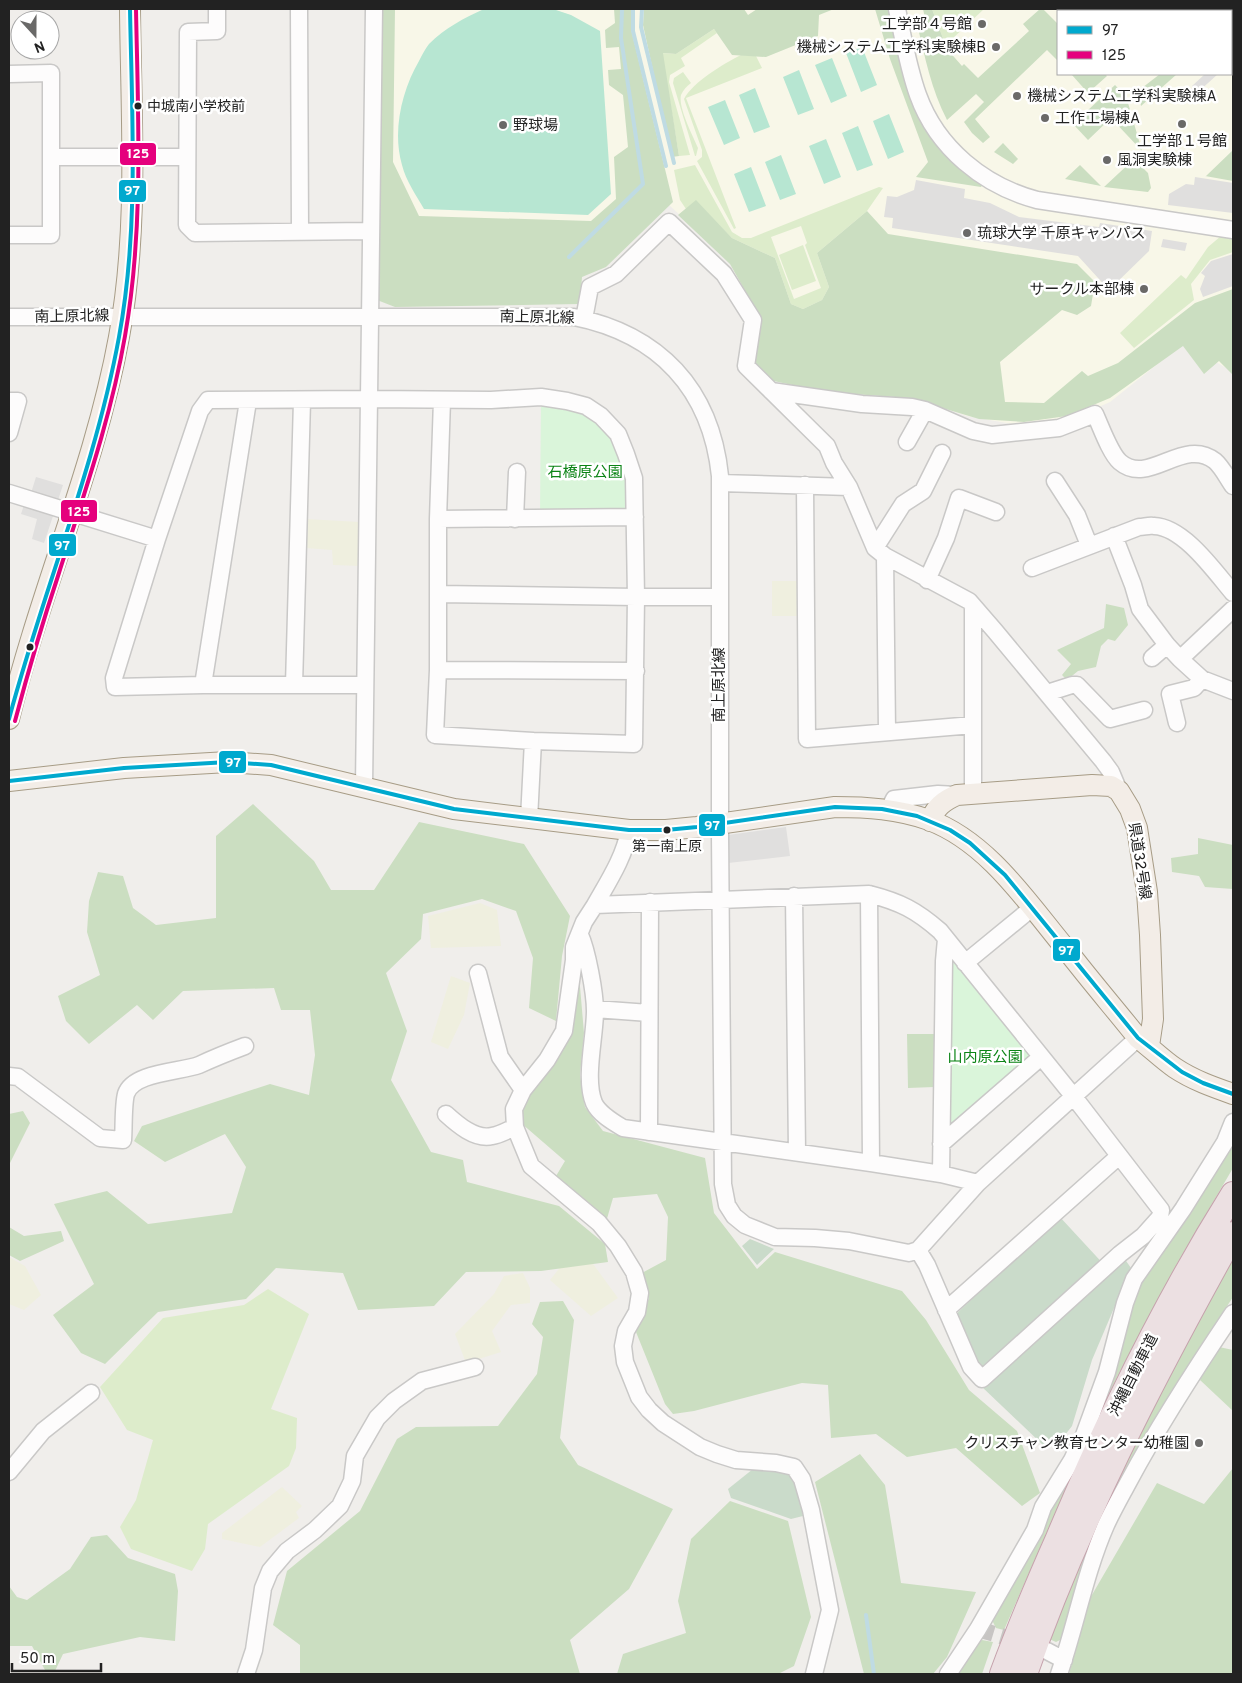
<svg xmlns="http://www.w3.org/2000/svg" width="1242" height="1683" font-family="Overpass,'Noto Sans JP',sans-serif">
	<rect width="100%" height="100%" fill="#f0eeeb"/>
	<!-- education -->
	<path fill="#f8f7e8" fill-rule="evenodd" d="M 385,9 L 1233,9 L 1233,372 L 1184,343 L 1110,402 L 1071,419 L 1024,426 L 967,416 L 907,394 L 766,324 L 731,262 L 668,204 L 395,302 ZM 1058,11 L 1231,11 L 1231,74 L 1058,74 Z"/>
	<!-- farmland -->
	<path fill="#efefdf" d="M 306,519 L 360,522 L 360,566 L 333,565 L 332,550 L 306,548 Z
		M 772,581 L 800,581 L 800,616 L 772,616 Z
		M 480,903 L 497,910 L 501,946 L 431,948 L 428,916 Z
		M 451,976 L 470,983 L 464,1015 L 448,1049 L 431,1042 Z
		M 570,1255 L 588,1257 L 618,1298 L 591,1316 L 550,1280 Z
		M 9,1257 L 25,1266 L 41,1295 L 24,1310 L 9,1304 Z
		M 523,1273 L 530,1288 L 530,1303 L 511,1305 L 492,1331 L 501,1352 L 466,1363 L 455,1334 L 494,1294 L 504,1276 Z
		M 282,1487 L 302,1506 L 296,1512 L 299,1518 L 260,1547 L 222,1539 L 222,1533 Z"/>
	<!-- grass -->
	<path fill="#ddeccb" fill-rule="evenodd" d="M 932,9 L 984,9 L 951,40 L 953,43 L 947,49 Z
		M 714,29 L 717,33 L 681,58 L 685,66 L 670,75 L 669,82 L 690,155 L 679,156 L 662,53 L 676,54 Z
		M 741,55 L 756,56 L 762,68 L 686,98 L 736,228 L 734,229 L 697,161 L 702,157 L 702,150 L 684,99 C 693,82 723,64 741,55 Z
		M 683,72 L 691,83 C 687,86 683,90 681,95 C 678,108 693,136 698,148 L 696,156 L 695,156 L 673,83 L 674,78 Z
		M 695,165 L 732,232 L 742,238 L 751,238 L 879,187 L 883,188 L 867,211 L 817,253 L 829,287 L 822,300 L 803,309 L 791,304 L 775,258 L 732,238 L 696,201 L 686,209 L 680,200 L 674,170 ZM 801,226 L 807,243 L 805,245 L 821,288 L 794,299 L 771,237 Z
		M 1221,236 L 1233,238 L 1233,252 L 1210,260 L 1191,284 L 1194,300 L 1134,348 L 1120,333 L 1181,275 L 1186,279 L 1208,247 Z
		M 803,245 L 816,281 L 792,290 L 779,255 Z
		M 268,1289 L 309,1314 L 271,1409 L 297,1418 L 296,1448 L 289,1466 L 208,1524 L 205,1549 L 192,1571 L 131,1549 L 120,1527 L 136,1500 L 153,1440 L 127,1430 L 100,1387 L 163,1318 L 244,1305 Z"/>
	<!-- forest -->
	<path fill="#cbdec1" d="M 379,9 L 395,9 L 393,162 L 419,216 L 591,221 L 616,199 L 614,157 L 628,147 L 623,95 L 609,85 L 608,70 L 621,69 L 619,47 L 606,48 L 605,30 L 615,23 L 614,9 L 632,9 L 631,29 L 673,202 L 606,267 L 582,277 L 580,304 L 395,307 L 377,300 Z
		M 644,9 L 744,9 L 748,15 L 757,9 L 834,9 L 819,15 L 818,36 L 766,57 L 732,55 L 714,29 L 676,54 L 663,53 L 679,156 L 672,157 L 643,25 Z
		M 875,9 L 889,9 L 903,71 L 983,184 L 981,187 L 916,177 L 928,162 L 890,59 Z
		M 923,9 L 932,9 L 947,49 L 962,66 L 964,64 L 978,78 L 1029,31 L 1023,24 L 1040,9 L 1043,9 L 1058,24 L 1058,61 L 1047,50 L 975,119 L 990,137 L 983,143 L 972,133 L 964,122 L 984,102 L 976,94 L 947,120 C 931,89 925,57 917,24 L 926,22 Z
		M 1073,74 L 1105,74 L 1107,76 L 1088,93 L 1072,75 Z
		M 1160,74 L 1177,74 L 1141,106 L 1138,91 Z
		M 1115,85 L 1126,96 L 1142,151 L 1111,118 L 1088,140 L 1073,124 Z
		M 1003,143 L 1018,159 L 1013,164 L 994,152 Z
		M 1232,151 L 1233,181 L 1205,176 L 1206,176 Z
		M 1134,159 L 1148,173 L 1151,188 L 1148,192 L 1104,187 Z
		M 1080,165 L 1101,186 L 1065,179 Z
		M 696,200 L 732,238 L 775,258 L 791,304 L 803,309 L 822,300 L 829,287 L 817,253 L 867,211 L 888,234 L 1077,264 L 1095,282 L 1091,306 L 1077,315 L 1062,310 L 1000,362 L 1005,402 L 1044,403 L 1082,371 L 1088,376 L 1118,363 L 1195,303 L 1233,289 L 1233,375 L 1219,361 L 1204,374 L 1183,346 L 1110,398 L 1067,416 L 1024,422 L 979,419 L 909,398 L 825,392 L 769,380 L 754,365 L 762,321 L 730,264 L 678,215 Z
		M 1106,604 L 1124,608 L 1128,625 L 1115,641 L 1108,639 L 1101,646 L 1096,667 L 1078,671 L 1067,680 L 1062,675 L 1071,664 L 1057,650 L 1104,628 Z
		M 253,804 L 314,861 L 331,890 L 374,890 L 419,822 L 524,844 L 570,916 L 562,956 L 556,1021 L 529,1008 L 533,958 L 516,911 L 482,899 L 423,914 L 421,939 L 386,973 L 407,1031 L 391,1080 L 431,1152 L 463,1160 L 467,1182 L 559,1206 L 605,1244 L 608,1262 L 541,1271 L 466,1272 L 434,1306 L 358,1310 L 343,1273 L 276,1268 L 246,1299 L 158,1312 L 105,1364 L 81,1353 L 53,1315 L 94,1284 L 54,1204 L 107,1191 L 148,1224 L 232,1213 L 246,1167 L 225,1134 L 165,1162 L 134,1141 L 142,1126 L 270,1084 L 309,1095 L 315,1055 L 310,1010 L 281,1010 L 274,988 L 183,991 L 153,1020 L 137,1005 L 89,1044 L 66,1021 L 58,996 L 100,975 L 87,932 L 89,901 L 98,872 L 123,876 L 133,908 L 156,925 L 216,918 L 216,836 Z
		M 1198,838 L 1233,845 L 1233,889 L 1205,887 L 1199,876 L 1172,872 L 1171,858 L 1198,854 Z
		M 579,975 L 584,1033 L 580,1075 L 585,1107 L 603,1131 L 705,1158 L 714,1213 L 757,1269 L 775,1252 L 902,1291 L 926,1320 L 969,1390 L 1017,1431 L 1040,1493 L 1022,1506 L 956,1448 L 907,1457 L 876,1434 L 831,1438 L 828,1385 L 802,1383 L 694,1411 L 673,1414 L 665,1404 L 636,1332 L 649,1298 L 640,1274 L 666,1260 L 668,1217 L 657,1194 L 613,1198 L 606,1222 L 556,1176 L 565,1161 L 521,1123 L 524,1103 Z
		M 907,1034 L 934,1034 L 934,1087 L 908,1088 Z
		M 23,1111 L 30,1123 L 9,1165 L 9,1114 Z
		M 1233,1134 L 1233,1168 L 1178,1262 L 1118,1375 L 1074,1470 L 1004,1630 L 996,1628 L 991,1618 L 1054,1501 L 1142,1281 Z
		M 9,1227 L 24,1236 L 61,1231 L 64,1241 L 20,1261 L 9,1255 Z
		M 1233,1253 L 1233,1297 L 1171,1392 L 1143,1442 L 1064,1638 L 1056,1642 L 1047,1638 L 1115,1473 Z
		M 563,1301 L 574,1320 L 560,1438 L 578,1465 L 673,1509 L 629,1589 L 570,1640 L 580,1674 L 300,1674 L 300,1645 L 273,1625 L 287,1571 L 360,1511 L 397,1439 L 416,1427 L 498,1426 L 537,1374 L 543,1337 L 532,1324 L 540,1302 Z
		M 1219,1347 L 1233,1350 L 1233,1411 L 1200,1380 Z
		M 860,1454 L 885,1485 L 901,1583 L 976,1592 L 947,1657 L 933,1674 L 864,1674 L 815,1482 Z
		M 1233,1468 L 1233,1674 L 1069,1674 L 1089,1600 L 1157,1483 L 1204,1504 Z
		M 730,1501 L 788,1521 L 811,1617 L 794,1666 L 778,1674 L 617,1674 L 623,1654 L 686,1633 L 678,1601 L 691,1539 Z
		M 107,1535 L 128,1558 L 175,1574 L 178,1591 L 175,1641 L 140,1637 L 63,1654 L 55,1671 L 45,1670 L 32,1646 L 9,1646 L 9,1586 L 17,1597 L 27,1600 L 70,1569 L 91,1537 Z
		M 982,1640 L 993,1642 L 982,1674 L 956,1674 L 974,1646 Z"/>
	<!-- cemetery -->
	<path fill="#cadbca" d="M 1059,1216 L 1108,1269 L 1124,1258 L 1131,1268 L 1092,1360 L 1072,1426 L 1058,1444 L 1044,1446 L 981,1386 L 953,1317 Z
		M 750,1239 L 774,1249 L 757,1265 L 742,1246 Z
		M 758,1465 L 789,1471 L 797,1481 L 803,1516 L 791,1519 L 731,1498 L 728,1489 Z"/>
	<!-- park -->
	<path fill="#daf5da" d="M 541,397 L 572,404 L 618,434 L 635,517 L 540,518 Z
		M 956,960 L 1038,1061 L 941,1144 L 950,963 Z"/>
	<!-- pitch -->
	<path fill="#b7e6d2" d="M 484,9 L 553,9 L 571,15 L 600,31 L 611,194 L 588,215 L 424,209 C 416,195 406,181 402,165 C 392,131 402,90 419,61 C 422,55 425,49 429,44 C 445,28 464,18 484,9 Z
		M 862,47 L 877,85 L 861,92 L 846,53 Z
		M 832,58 L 847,96 L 831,103 L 815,65 Z
		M 799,70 L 814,109 L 798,115 L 783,77 Z
		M 755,88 L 770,127 L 754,133 L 739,95 Z
		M 725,100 L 740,138 L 724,145 L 708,107 Z
		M 889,114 L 904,152 L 888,159 L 873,121 Z
		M 858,126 L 873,165 L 857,171 L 842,133 Z
		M 826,139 L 841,177 L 824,184 L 809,146 Z
		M 781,155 L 796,194 L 780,200 L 765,162 Z
		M 751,167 L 766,206 L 749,212 L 734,174 Z"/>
	<!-- parking -->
	<path fill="#e0dfde" d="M 1205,74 L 1218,74 L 1197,93 L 1192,86 Z
		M 1195,177 L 1233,183 L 1233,213 L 1168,205 L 1169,194 L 1186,184 L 1194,185 Z
		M 916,180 L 965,189 L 964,198 L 990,203 L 1019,217 L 1099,227 L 1100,223 L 1152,231 L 1149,251 L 1109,290 L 1078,256 L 892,228 L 893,218 L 884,217 L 887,196 L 897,197 L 914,190 Z
		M 1163,239 L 1187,243 L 1185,251 L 1161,247 Z
		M 1233,254 L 1233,286 L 1203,297 L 1200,289 L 1205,276 L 1201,273 L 1211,261 Z
		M 36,477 L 63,485 L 58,500 L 31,493 Z
		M 24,505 L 54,513 L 44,543 L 32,539 L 37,519 L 21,514 Z
		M 786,827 L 790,856 L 728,863 L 728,835 Z"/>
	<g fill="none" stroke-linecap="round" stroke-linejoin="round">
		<!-- stream -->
		<path stroke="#bfdbe3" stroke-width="4" d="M 633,9 L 633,31 L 666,166
			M 642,9 L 641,27 L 674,163
			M 569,257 L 643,184 L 621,38 L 622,9
			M 866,1615 L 874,1674"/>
		<!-- minor-tunnel -->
		<path stroke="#c7c5c3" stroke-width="16" stroke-dasharray="16 8" stroke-linecap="butt" d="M 978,1629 L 1024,1643"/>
		<!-- minor casing -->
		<g stroke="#c9c8c7" stroke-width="19">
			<path id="minor" d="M 217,9 L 217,31 L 188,32 L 187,225 L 195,233 L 371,231
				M 299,9 L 300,232
				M 897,9 C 903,37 908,67 918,95 C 937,148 984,186 1037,200 L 1233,230
				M 9,74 L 51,73 L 51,235 L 9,235
				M 51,157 L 187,157
				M 9,317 L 574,317 C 659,334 711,389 720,476 L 720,834 L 723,1184 L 727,1205 L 734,1216 L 745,1225 L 775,1237 L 815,1238 L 849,1241 L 909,1253 L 918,1250 L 978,1183 L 1138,1038
				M 584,319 L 590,287 L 616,274 L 669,222 L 724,274 L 753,320 L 746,366 L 827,446 L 834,463 L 849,487 L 875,548 L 885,556 L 969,601 L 995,631 L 1103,761 L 1111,772 L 1119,791
				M 771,391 L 862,404 L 912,407 L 925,410 L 973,431 L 992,435 L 1059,428 L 1095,414 C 1101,427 1110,453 1120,462 C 1149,487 1183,436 1215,461 C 1222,467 1228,479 1233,486
				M 442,400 L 438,519 L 438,670 L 435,735 L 533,741
				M 9,401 L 18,401 L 9,433
				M 907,442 L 925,410
				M 1055,481 L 1077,515 L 1089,545
				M 720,483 L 849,487
				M 805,485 L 807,739 L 973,725
				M 9,493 L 157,539
				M 438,519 L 635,517
				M 515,519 L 517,472
				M 1114,536 L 1133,585 L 1140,609 L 1167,645 L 1180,659 L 1202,679 L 1233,691
				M 875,548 L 903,504 L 923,491 L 942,453
				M 885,556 L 887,731
				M 1032,568 L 1139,527 C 1144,527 1149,525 1154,526 C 1184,527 1215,572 1233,593
				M 927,580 L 946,538 L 959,498 L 996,512
				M 438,594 L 636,597 L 720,597
				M 1152,658 L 1167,645
				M 1180,659 L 1233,609
				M 438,670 L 636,671
				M 203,685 L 248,401
				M 294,685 L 302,401
				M 365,685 L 203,685 L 115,687 L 114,678 L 157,539 L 200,411 L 208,400 L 369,399 L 491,400 L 541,397 L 567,401 L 586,406 L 601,416 L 618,434 L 626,454 L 634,478 L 636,597 L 634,744 L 533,741 L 529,819
				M 1047,693 L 1072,685 L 1077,685 L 1110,719 L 1144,710
				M 1177,723 L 1170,694 L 1194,688 L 1202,679
				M 364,786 L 374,9
				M 973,793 L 973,606
				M 889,809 L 894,799 L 938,794 L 957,795
				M 869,894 L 871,1163
				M 794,896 L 797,1151
				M 595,905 C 608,882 625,856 629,830
				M 580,935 C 587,950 595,993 595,1011 C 595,1037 584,1079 594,1103 C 599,1114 613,1122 623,1128 L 871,1163 L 941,1174 L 978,1183
				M 965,963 L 1032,908
				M 478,973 L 500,1057 L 523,1090
				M 595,1009 L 649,1013
				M 9,1076 L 18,1077 L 100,1138 L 123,1140 C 124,1128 123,1105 126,1094 C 133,1072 181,1072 199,1065 C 214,1058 229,1052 245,1046
				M 446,1114 C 457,1124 475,1140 492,1136 C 500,1135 508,1130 515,1127
				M 649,1132 L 650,902
				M 941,1144 L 1041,1057
				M 941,1174 L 944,961 L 946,939
				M 946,1310 L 1119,1156
				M 9,1472 L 43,1431 L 91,1393
				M 1047,1651 L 1064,1660
				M 246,1674 L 254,1650 L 263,1588 L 270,1571 L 287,1551 L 315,1530 L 340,1506 L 352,1481 L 355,1456 L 377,1418 L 394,1401 L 422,1381 L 475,1367
				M 814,1674 L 830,1610 L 811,1510 L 802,1479 L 794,1467 L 776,1463 L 736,1460 L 717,1454 L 700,1447 L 663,1423 L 649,1410 L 639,1397 L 625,1362 L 623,1346 L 626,1331 L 637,1312 L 640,1293 L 634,1272 L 618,1246 L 599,1223 L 531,1166 L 515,1127 L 514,1109 L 523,1090 L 547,1060 L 564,1031 L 574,960 L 574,947 L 584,922 L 595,905 L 869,894 C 900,902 916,910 940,931 L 1074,1097 L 1161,1210 L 1160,1217 L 1143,1236 L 1120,1254 L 982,1379 L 971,1367 L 927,1265 L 918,1250
				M 948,1674 L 978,1629 L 1035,1530 L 1043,1507 L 1072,1460 L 1084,1435 L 1107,1372 L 1125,1303 L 1134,1279 L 1183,1209 L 1225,1142 L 1233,1122
				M 1059,1674 C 1076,1625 1085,1573 1106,1525 C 1113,1510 1121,1496 1129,1481 C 1160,1423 1196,1368 1233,1313"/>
		</g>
		<!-- major casing -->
		<g stroke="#a79c86" stroke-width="22">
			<path id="major" d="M 9,719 C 40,590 95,468 119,337 C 139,230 131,117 130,9
				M 9,781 L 124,768 L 228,762 L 271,765 L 454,809 L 629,830 L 666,830 L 697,827 L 835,807 C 867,807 898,809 929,820 C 988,842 1027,902 1066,949 C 1089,979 1114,1008 1138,1038 C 1151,1048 1162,1059 1175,1068 C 1193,1080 1213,1087 1233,1094
				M 930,821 C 936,807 943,801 957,795 L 1092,785 L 1111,786 L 1119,791 L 1130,809 L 1137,828 L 1147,892 L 1150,935 L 1153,1019 L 1149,1046"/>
		</g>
		<!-- highway casing -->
		<g stroke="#c5a2ac" stroke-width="26">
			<path id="highway" d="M 1002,1674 C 1019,1628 1038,1583 1058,1538 C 1108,1419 1165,1303 1233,1194
				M 1025,1674 C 1078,1521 1154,1376 1233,1234"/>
		</g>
		<!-- minor -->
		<use href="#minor" stroke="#fdfcfc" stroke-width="16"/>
		<!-- major -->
		<use href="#major" stroke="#f3ede7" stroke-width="20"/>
		<!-- highway -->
		<use href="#highway" stroke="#ece0e2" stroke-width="24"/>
		<!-- bus-1 casing -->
		<g stroke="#fff" stroke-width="8">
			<path id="bus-1" d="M 9,719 C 43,591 95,468 119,337 C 139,229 132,118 130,9
				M 9,781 L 124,768 L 228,762 L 271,765 L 454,809 L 629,830 L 666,830 L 697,827 L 835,807 L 882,809 L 917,816 L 950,830 L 970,843 L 1005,875 L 1138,1038 L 1182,1072 L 1203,1083 L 1233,1094"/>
		</g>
		<!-- bus-2 casing -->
		<g stroke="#fff" stroke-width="8">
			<path id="bus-2" d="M 15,721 C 28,672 42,624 58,576 C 83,497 111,418 125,336 C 144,228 138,118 136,9"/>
		</g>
		<!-- bus-1 -->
		<use href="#bus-1" stroke="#00a9ce" stroke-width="4"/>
		<!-- bus-2 -->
		<use href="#bus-2" stroke="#e5007d" stroke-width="4"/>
	</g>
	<!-- markers -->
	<g fill="#6a6968" stroke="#fff" stroke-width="2">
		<circle cx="982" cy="24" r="5"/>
		<circle cx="996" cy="47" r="5"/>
		<circle cx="1017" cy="96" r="5"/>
		<circle cx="1045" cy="118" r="5"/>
		<circle cx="1182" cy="124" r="5"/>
		<circle cx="503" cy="125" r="5"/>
		<circle cx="1107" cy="160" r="5"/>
		<circle cx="967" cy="233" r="5"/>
		<circle cx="1144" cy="289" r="5"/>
		<circle cx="1199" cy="1443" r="5"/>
	</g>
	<g fill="#222" stroke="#fff" stroke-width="2">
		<circle cx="138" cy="106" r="4.5"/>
		<circle cx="30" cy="647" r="4.5"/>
		<circle cx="667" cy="830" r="4.5"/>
	</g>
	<g text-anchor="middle" stroke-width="5" stroke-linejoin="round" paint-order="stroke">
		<!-- bus labels -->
		<g font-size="14" fill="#222" stroke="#fff" text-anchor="start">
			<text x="147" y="111">中城南小学校前</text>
			<text x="667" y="851" text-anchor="middle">第一南上原</text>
		</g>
		<!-- poi labels -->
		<g font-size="15" fill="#222" stroke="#fff" text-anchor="start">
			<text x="972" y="29" text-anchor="end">工学部４号館</text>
			<text x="986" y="52" text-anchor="end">機械システム工学科実験棟B</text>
			<text x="1027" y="101">機械システム工学科実験棟A</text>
			<text x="1055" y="123">工作工場棟A</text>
			<text x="513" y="130">野球場</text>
			<text x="1182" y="146" text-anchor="middle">工学部１号館</text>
			<text x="1117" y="165">風洞実験棟</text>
			<text x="977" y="238">琉球大学 千原キャンパス</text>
			<text x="1134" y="294" text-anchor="end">サークル本部棟</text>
			<text x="1189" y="1448" text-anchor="end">クリスチャン教育センター幼稚園</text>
		</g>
		<!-- street labels -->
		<g font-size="15" fill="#222" stroke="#fff">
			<text transform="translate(72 316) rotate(-1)" y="5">南上原北線</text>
			<text transform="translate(537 317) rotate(1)" y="5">南上原北線</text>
			<text transform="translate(719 685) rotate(-90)" y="5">南上原北線</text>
			<text transform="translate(1140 861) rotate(81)" y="5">県道32号線</text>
			<text transform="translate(1133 1375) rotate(-63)" y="5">沖縄自動車道</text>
		</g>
		<!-- park labels -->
		<g font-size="15" fill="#0c8416" stroke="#fff">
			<text x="585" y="477">石橋原公園</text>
			<text x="985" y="1062">山内原公園</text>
		</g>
	</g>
	<g stroke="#fff" stroke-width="2">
		<rect x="119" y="142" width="38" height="24" rx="5" fill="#e5007d"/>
		<rect x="118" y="179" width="29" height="24" rx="5" fill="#00a9ce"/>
		<rect x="60" y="499" width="38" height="24" rx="5" fill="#e5007d"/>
		<rect x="48" y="533" width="29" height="24" rx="5" fill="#00a9ce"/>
		<rect x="218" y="750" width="29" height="24" rx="5" fill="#00a9ce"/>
		<rect x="698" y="813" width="28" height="24" rx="5" fill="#00a9ce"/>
		<rect x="1052" y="938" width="29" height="24" rx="5" fill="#00a9ce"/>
	</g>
	<g font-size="14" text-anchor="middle" font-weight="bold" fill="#fff">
		<text x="138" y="158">125</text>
		<text x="132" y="195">97</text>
		<text x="79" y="516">125</text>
		<text x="62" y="550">97</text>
		<text x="233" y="767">97</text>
		<text x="712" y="830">97</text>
		<text x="1066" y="955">97</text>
	</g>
	<!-- border -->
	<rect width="1242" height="1683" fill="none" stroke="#222222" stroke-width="20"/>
	<!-- legend -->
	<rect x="1057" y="10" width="175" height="65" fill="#ffffff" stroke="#a7a7a7"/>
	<rect x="1067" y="26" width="25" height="8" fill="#00a9ce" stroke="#a7a7a7"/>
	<text x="1102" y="35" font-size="15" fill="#222222">97</text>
	<rect x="1067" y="51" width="25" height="8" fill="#e5007d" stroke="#a7a7a7"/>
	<text x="1102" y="60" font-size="15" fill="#222222">125</text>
	<!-- north arrow -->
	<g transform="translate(35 35) rotate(159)"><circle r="24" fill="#ffffff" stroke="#a7a7a7"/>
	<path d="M0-4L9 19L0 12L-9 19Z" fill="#6a6968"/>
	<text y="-8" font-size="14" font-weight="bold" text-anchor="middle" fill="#222222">N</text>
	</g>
	<!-- scale -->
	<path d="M12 1663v8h89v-8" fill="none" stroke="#222222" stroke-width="2.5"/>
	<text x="20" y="1663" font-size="15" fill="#222222" stroke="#ffffff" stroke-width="4" paint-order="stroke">50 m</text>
</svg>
